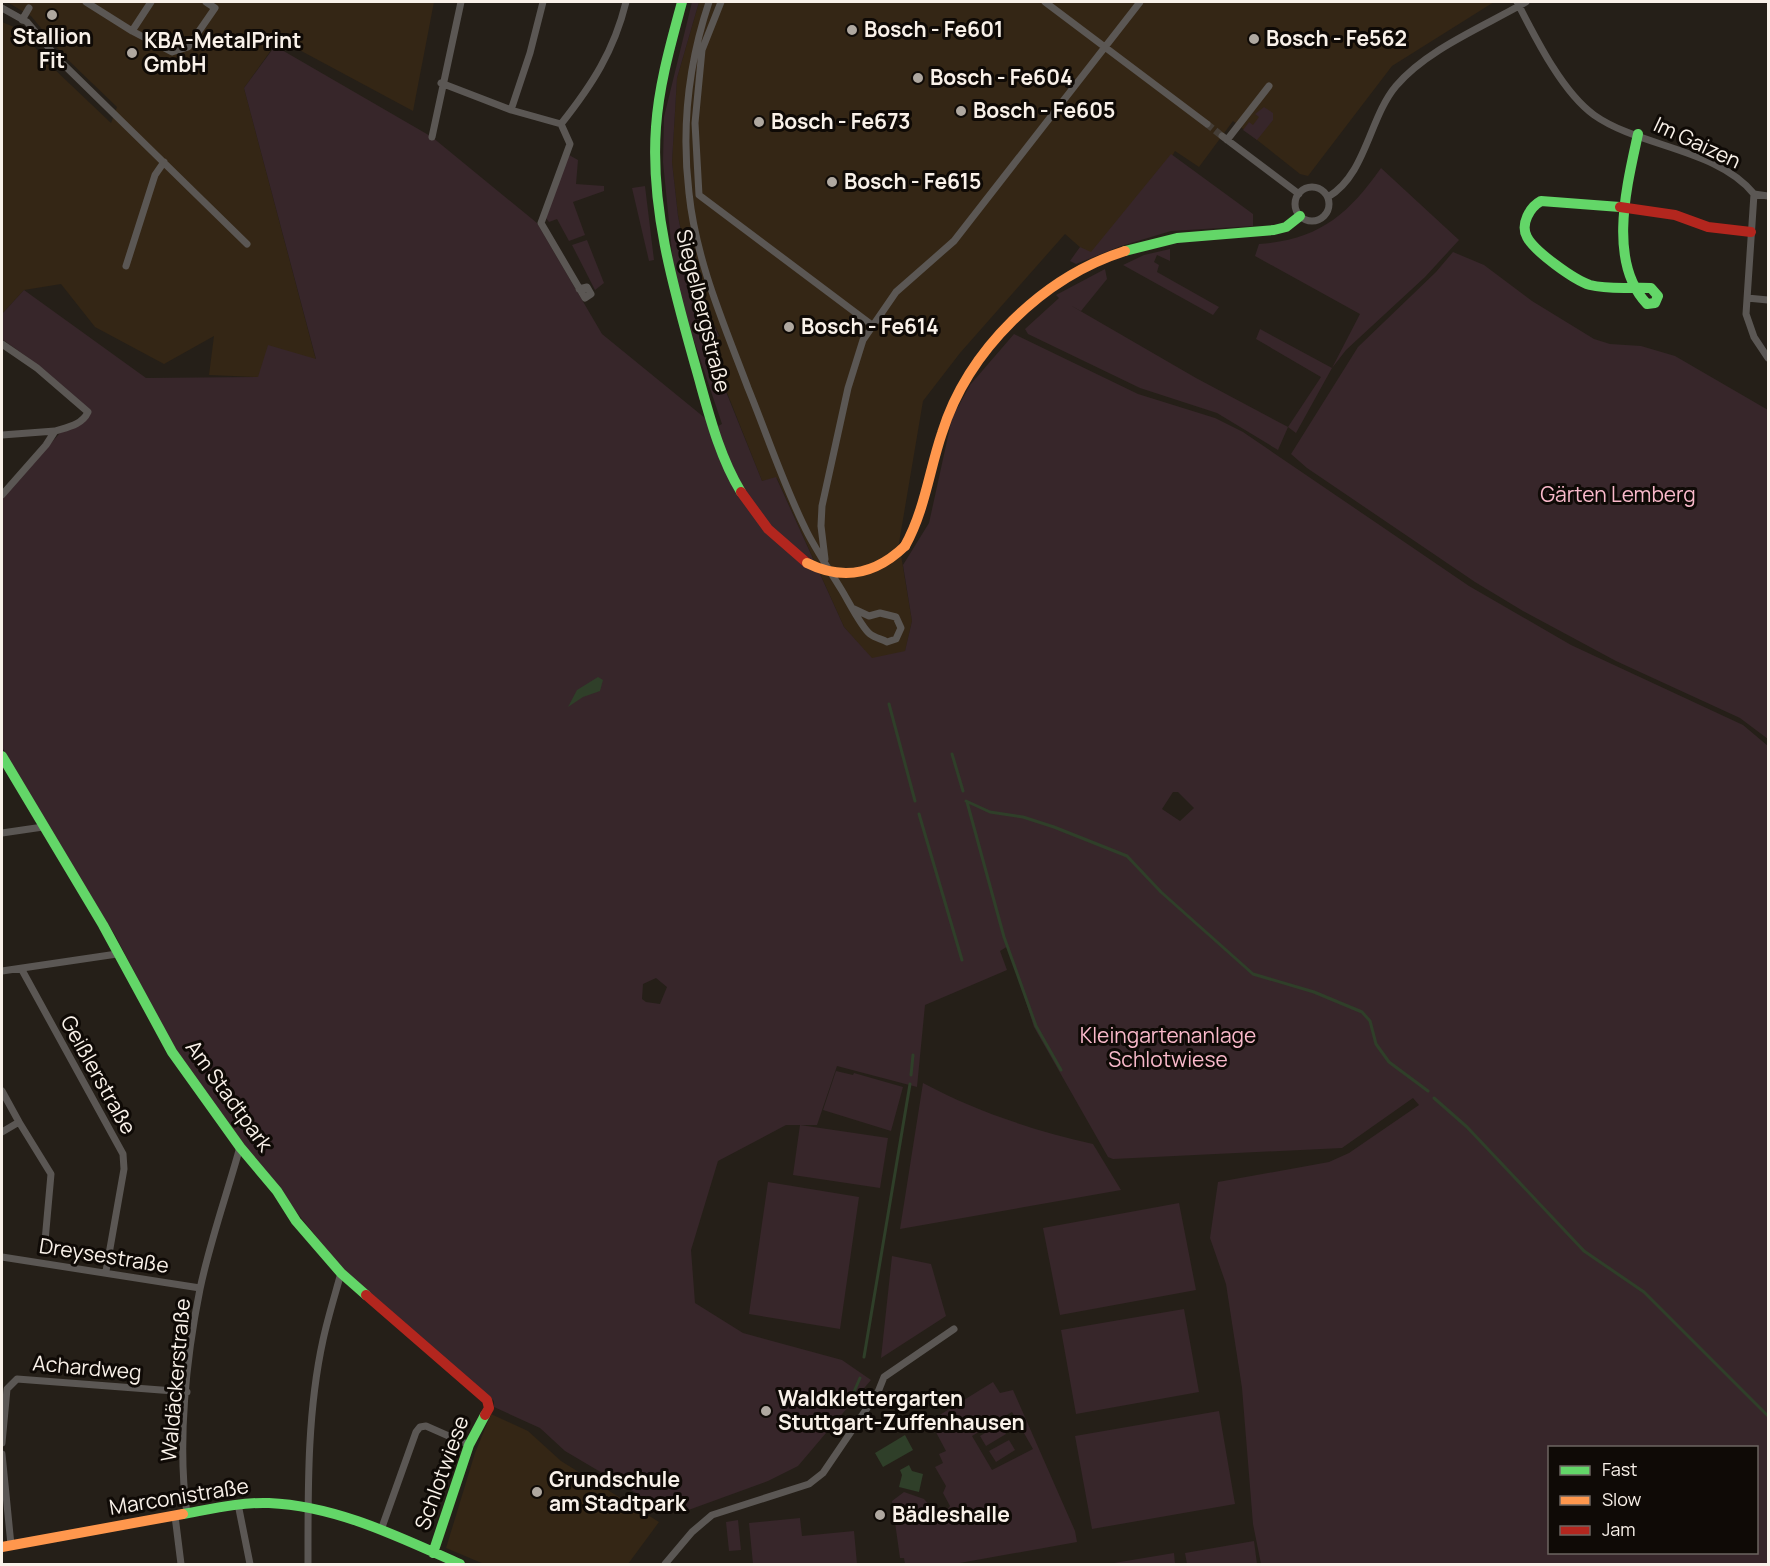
<svg xmlns="http://www.w3.org/2000/svg" width="1770" height="1566" font-family="Manrope,sans-serif">
	<rect width="100%" height="100%" fill="#251f18"/>
	<!-- built -->
	<path fill="#342615" d="M 7,2 L 434,2 L 413,111 L 279,39 L 244,88 L 316,360 L 258,377 L 209,375 L 214,336 L 164,364 L 95,327 L 61,284 L 24,290 L 2,314 L 2,22 L 19,29 L 51,66 L 111,123 L 117,107 L 65,57 L 31,16 Z
		M 699,2 L 1494,2 L 1392,66 L 1308,176 L 1300,174 L 1233,121 L 1199,167 L 1175,151 L 1148,199 L 1090,256 L 1065,234 L 960,353 L 923,401 L 899,543 L 912,621 L 905,652 L 872,659 L 844,627 L 777,478 L 762,481 L 707,342 L 720,336 L 689,273 L 678,215 L 672,162 L 677,78 Z
		M 491,1414 L 528,1431 L 561,1461 L 659,1522 L 628,1564 L 484,1564 L 446,1548 L 475,1453 Z"/>
	<!-- green -->
	<path fill="#37262a" fill-rule="evenodd" d="M 692,2 L 699,2 L 677,78 L 672,162 L 678,216 L 689,272 L 719,336 L 706,342 L 762,481 L 776,477 L 844,627 L 872,658 L 905,651 L 912,621 L 903,565 L 929,523 L 952,418 L 970,385 L 1014,334 L 1138,394 L 1215,418 L 1243,432 L 1469,586 L 1571,645 L 1743,725 L 1768,746 L 1768,1564 L 1261,1564 L 1253,1524 L 1242,1388 L 1226,1284 L 1210,1238 L 1218,1182 L 1329,1162 L 1349,1153 L 1419,1105 L 1413,1098 L 1342,1148 L 1113,1159 L 1108,1157 L 1034,1027 L 1008,946 L 1000,951 L 1007,970 L 925,1005 L 917,1087 L 837,1066 L 817,1125 L 786,1125 L 718,1161 L 691,1250 L 695,1303 L 743,1333 L 842,1360 L 871,1380 L 798,1466 L 768,1481 L 683,1512 L 658,1506 L 565,1451 L 540,1428 L 494,1407 L 494,1401 L 346,1273 L 267,1176 L 176,1052 L 115,935 L 47,827 L 2,747 L 2,499 L 60,433 L 90,410 L 42,368 L 2,339 L 2,314 L 24,290 L 146,378 L 258,377 L 268,345 L 316,359 L 244,88 L 275,46 L 432,137 L 537,223 L 602,334 L 716,427 L 722,424 L 682,305 L 674,272 L 663,162 L 664,117 ZM 1173,792 L 1178,792 L 1194,808 L 1180,821 L 1162,809 ZM 656,978 L 667,987 L 660,1004 L 646,1002 L 642,999 L 643,984 ZM 1550,1448 L 1756,1448 L 1756,1552 L 1550,1552 Z
		M 1264,107 L 1273,113 L 1273,120 L 1257,140 L 1243,130 L 1249,122 L 1253,125 L 1259,117 L 1255,114 Z
		M 1171,154 L 1253,214 L 1253,226 L 1171,231 L 1121,246 L 1076,264 L 1070,261 L 1080,247 L 1091,252 Z
		M 569,155 L 578,160 L 576,184 L 604,186 L 604,191 L 573,202 L 585,235 L 569,241 L 557,219 L 549,222 L 546,218 Z
		M 1381,168 L 1459,240 L 1425,277 L 1346,350 L 1332,368 L 1296,433 L 1288,427 L 1278,450 L 1217,413 L 1140,388 L 1028,334 L 1025,329 L 1059,298 L 1056,295 L 1105,269 L 1107,279 L 1081,311 L 1070,305 L 1196,378 L 1288,427 L 1321,377 L 1256,339 L 1260,329 L 1332,368 L 1360,314 L 1255,256 L 1259,244 C 1318,240 1348,215 1381,168 Z
		M 645,186 L 654,260 L 649,261 L 632,188 Z
		M 587,240 L 604,283 L 595,290 L 572,245 Z
		M 1170,249 L 1170,261 L 1157,255 L 1154,262 L 1159,265 L 1157,272 L 1219,307 L 1213,315 L 1123,265 L 1144,255 Z
		M 1453,252 L 1484,265 L 1532,301 L 1594,339 L 1610,344 L 1641,346 L 1675,356 L 1768,410 L 1768,739 L 1740,718 L 1616,661 L 1523,611 L 1475,582 L 1307,468 L 1291,454 L 1358,347 L 1436,272 Z
		M 836,1071 L 853,1075 L 854,1073 L 903,1087 L 891,1131 L 823,1110 Z
		M 923,1083 C 975,1111 1035,1131 1093,1144 L 1121,1190 L 900,1229 Z
		M 800,1125 L 888,1138 L 880,1188 L 793,1175 Z
		M 768,1182 L 859,1197 L 840,1329 L 749,1314 Z
		M 1179,1203 L 1196,1290 L 1060,1315 L 1043,1228 Z
		M 892,1256 L 931,1264 L 946,1316 L 881,1358 Z
		M 1184,1309 L 1199,1392 L 1076,1414 L 1061,1330 Z
		M 993,1382 L 1000,1393 L 1013,1390 L 1075,1531 L 1077,1542 L 954,1564 L 905,1564 L 904,1558 L 900,1558 L 892,1501 L 904,1492 L 924,1499 L 941,1519 L 950,1506 L 943,1493 L 946,1486 L 935,1467 L 943,1463 L 939,1454 L 946,1451 L 930,1421 ZM 1012,1412 L 1033,1449 L 992,1470 L 972,1436 Z
		M 1219,1411 L 1235,1504 L 1092,1529 L 1075,1436 Z
		M 1000,1424 L 1006,1434 L 986,1446 L 980,1436 Z
		M 1009,1440 L 1015,1450 L 996,1462 L 989,1451 Z
		M 800,1518 L 802,1536 L 854,1531 L 857,1564 L 753,1564 L 749,1523 Z
		M 738,1520 L 741,1550 L 729,1551 L 726,1522 Z
		M 1254,1541 L 1257,1564 L 1187,1564 L 1185,1553 Z
		M 1174,1553 L 1175,1564 L 1115,1564 L 1114,1563 Z"/>
	<!-- water -->
	<path fill="#2f3f29" d="M 598,677 L 603,680 L 600,691 L 583,697 L 568,707 L 577,690 Z
		M 905,1435 L 913,1450 L 883,1467 L 875,1453 Z
		M 909,1465 L 912,1471 L 923,1474 L 919,1492 L 899,1487 L 902,1475 L 900,1470 Z"/>
	<g fill="none" stroke-linecap="round" stroke-linejoin="round">
		<!-- stream -->
		<path stroke="#2f3f29" stroke-width="3" d="M 889,704 L 915,801
			M 952,754 L 963,791
			M 966,801 L 990,812 L 1023,817 L 1054,827 L 1127,856 L 1161,892 L 1253,974 L 1314,992 L 1362,1012 L 1370,1021 L 1376,1044 L 1389,1062 L 1428,1091
			M 967,802 L 1004,937 L 1036,1026 L 1061,1070
			M 919,814 L 962,960
			M 911,1075 L 913,1055
			M 1434,1098 L 1467,1127 L 1584,1251 L 1644,1292 L 1768,1416
			M 864,1357 L 910,1084
			M 853,1394 L 860,1378"/>
		<!-- street-tunnel -->
		<path stroke="#453e37" stroke-width="7" stroke-dasharray="7 3.5" stroke-linecap="butt" d="M 1207,124 L 1222,136"/>
		<!-- street -->
		<path stroke="#5b5754" stroke-width="7" d="M 86,2 L 132,31 L 172,52 L 188,47 L 215,8 L 206,2
			M 709,2 C 688,65 681,126 689,193 C 696,261 724,324 748,388 C 768,437 784,487 808,534 C 818,553 830,571 841,589 C 848,600 861,627 870,634 C 875,638 882,639 887,642 L 896,639 L 901,628 L 896,617 L 880,613 L 869,616 L 854,609
			M 721,2 L 702,50 L 695,123 L 699,195 L 872,325
			M 1045,2 L 1207,124
			M 1517,2 C 1535,37 1562,92 1594,115 C 1639,147 1718,149 1754,194 L 1746,314 L 1754,337 L 1768,358
			M 2,8 L 27,22 L 61,62 L 247,244
			M 22,20 L 29,8
			M 132,31 L 151,2
			M 441,83 L 511,110 L 561,124
			M 511,110 L 530,53 L 543,2
			M 1222,136 L 1299,194
			M 432,137 L 461,2
			M 1227,140 L 1269,86
			M1295 204a17 17 0 1 1 34 0a17 17 0 1 1-34 0Z
			M 1754,194 L 1768,196
			M 1328,197 C 1366,175 1369,118 1396,86 C 1427,49 1485,26 1526,2
			M 126,266 L 155,175 L 164,162
			M 579,289 L 587,287 L 591,294 L 585,298 L 541,223 L 570,144 L 561,124 C 592,85 614,51 626,2
			M 1747,298 L 1768,300
			M 2,344 L 37,368 L 88,412 C 82,425 68,427 55,431 L 46,445 L 2,495
			M 2,435 L 55,431
			M 825,559 L 821,526 L 822,506 L 848,388 L 863,340 L 896,292 L 954,241 L 1140,2
			M 2,833 L 43,827
			M 22,970 L 123,1154 L 124,1169 L 106,1271
			M 2,971 L 117,954
			M 2,1091 L 19,1122 L 2,1132
			M 19,1122 L 51,1174 L 45,1241
			M 2,1257 L 200,1288
			M 2,1443 L 7,1389 L 17,1379 L 187,1392
			M 2,1454 L 11,1545
			M 238,1504 L 250,1564
			M 187,1514 C 177,1444 186,1358 200,1289 C 210,1241 227,1194 240,1147
			M 175,1516 L 181,1564
			M 381,1530 L 416,1432 L 420,1427 L 426,1426 L 469,1445
			M 308,1564 C 308,1489 307,1413 323,1340 C 328,1317 335,1295 341,1273
			M 665,1564 L 692,1532 L 712,1515 L 809,1484 L 823,1473 L 878,1392 L 884,1377 L 954,1329"/>
		<!-- fast -->
		<path stroke="#63d668" stroke-width="10" d="M 682,2 C 671,43 659,84 656,127 C 650,208 674,290 696,368 C 708,410 718,454 741,492
			M 1620,207 L 1541,201 C 1530,207 1520,224 1527,237 C 1534,251 1574,280 1590,285 C 1609,290 1631,287 1651,288 L 1658,296 L 1655,303 L 1647,304 C 1607,262 1627,185 1638,134
			M 1125,251 L 1177,238 L 1274,230 L 1286,227 L 1300,216
			M 2,756 L 103,925 L 172,1052 L 240,1147 L 277,1191 L 296,1221 L 341,1273 L 366,1295
			M 183,1514 C 211,1509 240,1502 269,1503 C 337,1506 399,1537 460,1564
			M 433,1553 L 469,1445 L 485,1415"/>
		<!-- slow -->
		<path stroke="#ff974d" stroke-width="10" d="M 905,546 C 925,510 929,471 942,433 C 968,350 1043,277 1125,251
			M 2,1547 L 183,1514"/>
		<!-- jam -->
		<path stroke="#b3261e" stroke-width="10" d="M 1620,207 L 1675,215 L 1708,227 L 1751,232
			M 741,492 L 768,529 L 807,563
			M 366,1295 L 487,1400 L 489,1408 L 485,1415"/>
		<!-- slow-bridge -->
		<path stroke="#ff974d" stroke-width="10" d="M 807,563 C 843,581 876,574 905,546"/>
	</g>
	<!-- markers -->
	<g fill="#afa8a0" stroke="#0f0a06" stroke-width="2">
		<circle cx="52" cy="15" r="6"/>
		<circle cx="852" cy="30" r="6"/>
		<circle cx="1254" cy="39" r="6"/>
		<circle cx="132" cy="53" r="6"/>
		<circle cx="918" cy="78" r="6"/>
		<circle cx="961" cy="111" r="6"/>
		<circle cx="759" cy="122" r="6"/>
		<circle cx="832" cy="182" r="6"/>
		<circle cx="789" cy="327" r="6"/>
		<circle cx="766" cy="1411" r="6"/>
		<circle cx="537" cy="1492" r="6"/>
		<circle cx="880" cy="1515" r="6"/>
	</g>
	<g text-anchor="middle" stroke-width="6" stroke-linejoin="round" paint-order="stroke">
		<!-- poi labels -->
		<g font-size="21" font-weight="bold" fill="#f9f1e9" stroke="#0f0a06" text-anchor="start">
			<text x="864" y="37">Bosch - Fe601</text>
			<text x="52" y="44" text-anchor="middle">Stallion<tspan x="52" dy="24">Fit</tspan></text>
			<text x="1266" y="46">Bosch - Fe562</text>
			<text x="144" y="48">KBA-MetalPrint<tspan x="144" dy="24">GmbH</tspan></text>
			<text x="930" y="85">Bosch - Fe604</text>
			<text x="973" y="118">Bosch - Fe605</text>
			<text x="771" y="129">Bosch - Fe673</text>
			<text x="844" y="189">Bosch - Fe615</text>
			<text x="801" y="334">Bosch - Fe614</text>
			<text x="778" y="1406">Waldklettergarten<tspan x="778" dy="24">Stuttgart-Zuffenhausen</tspan></text>
			<text x="549" y="1487">Grundschule<tspan x="549" dy="24">am Stadtpark</tspan></text>
			<text x="892" y="1522">Bädleshalle</text>
		</g>
		<!-- street labels -->
		<g font-size="21" fill="#f9f1e9" stroke="#0f0a06">
			<text transform="translate(1697 143) rotate(25)" y="7">Im Gaizen</text>
			<text transform="translate(703 311) rotate(76)" y="7">Siegelbergstraße</text>
			<text transform="translate(98 1075) rotate(61)" y="7">Geißlerstraße</text>
			<text transform="translate(229 1096) rotate(54)" y="7">Am Stadtpark</text>
			<text transform="translate(104 1256) rotate(9)" y="7">Dreysestraße</text>
			<text transform="translate(87 1368) rotate(5)" y="7">Achardweg</text>
			<text transform="translate(176 1380) rotate(-85)" y="7">Waldäckerstraße</text>
			<text transform="translate(442 1473) rotate(-70)" y="7">Schlotwiese</text>
			<text transform="translate(179 1497) rotate(-9)" y="7">Marconistraße</text>
		</g>
		<!-- park labels -->
		<g font-size="21" fill="#f9b9ca" stroke="#0f0a06">
			<text x="1618" y="502">Gärten Lemberg</text>
			<text x="1168" y="1043">Kleingartenanlage<tspan x="1168" dy="24">Schlotwiese</tspan></text>
		</g>
	</g>
	<!-- border -->
	<rect width="1770" height="1566" fill="none" stroke="#f9f1e9" stroke-width="6"/>
	<!-- legend -->
	<rect x="1548" y="1446" width="210" height="108" fill="#0f0a06" stroke="#6d6661" stroke-width="1.5"/>
	<rect x="1560" y="1466" width="30" height="9" fill="#63d668" stroke="#6d6661" stroke-width="1.5"/>
	<text x="1602" y="1476" font-size="18" fill="#f9f1e9">Fast</text>
	<rect x="1560" y="1496" width="30" height="9" fill="#ff974d" stroke="#6d6661" stroke-width="1.5"/>
	<text x="1602" y="1506" font-size="18" fill="#f9f1e9">Slow</text>
	<rect x="1560" y="1526" width="30" height="9" fill="#b3261e" stroke="#6d6661" stroke-width="1.5"/>
	<text x="1602" y="1536" font-size="18" fill="#f9f1e9">Jam</text>
</svg>
